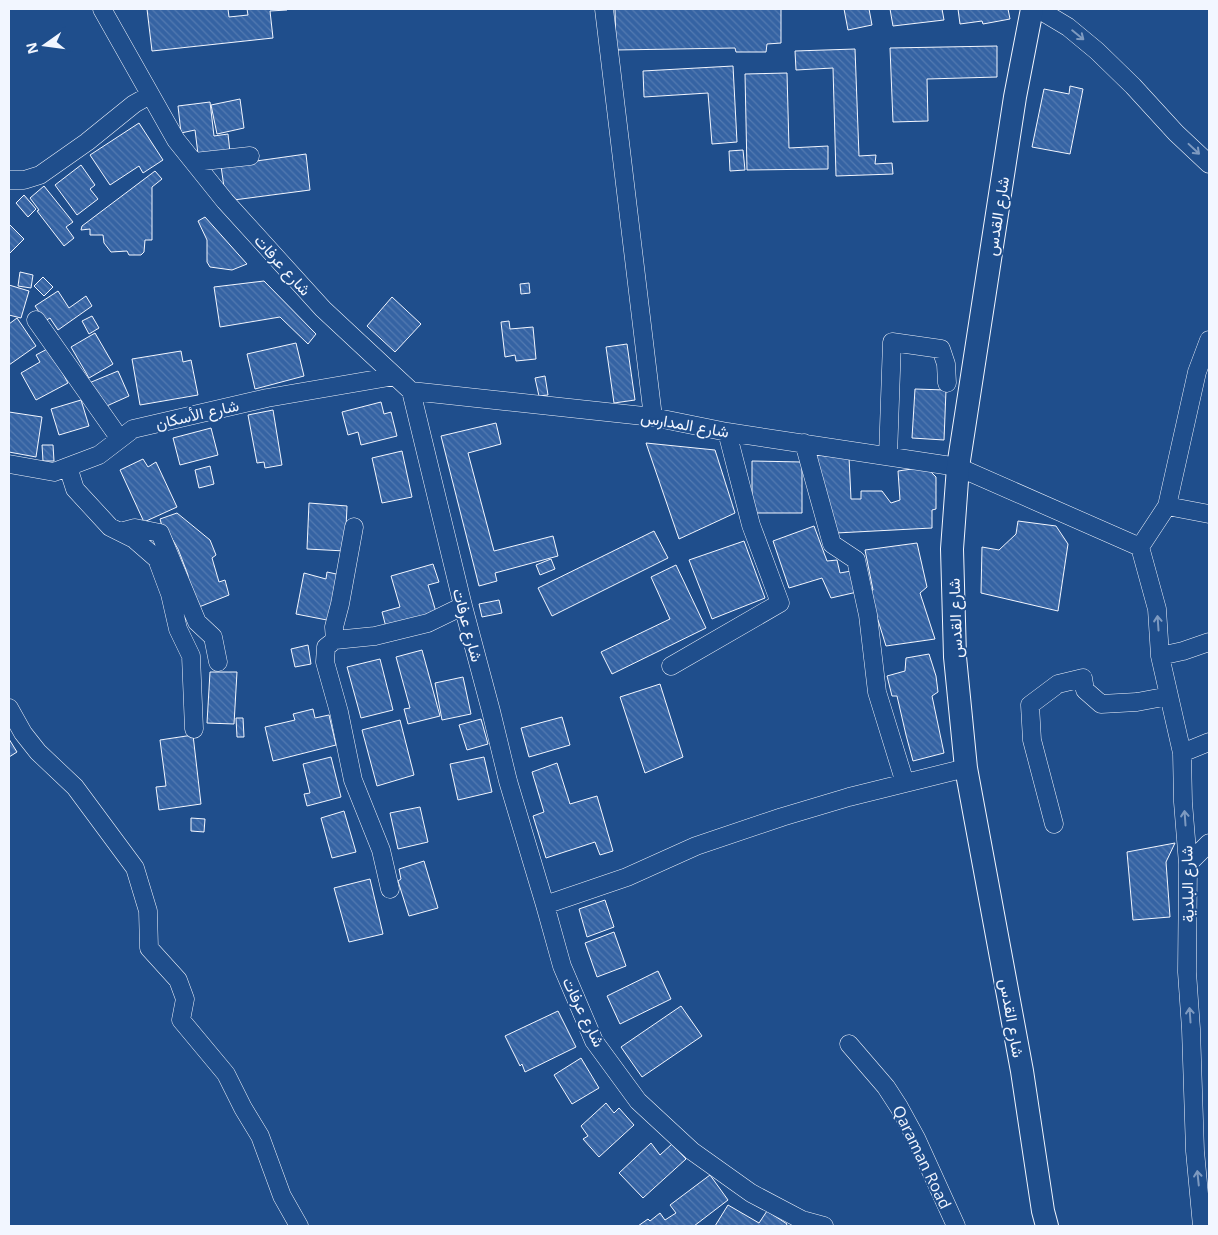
<svg xmlns="http://www.w3.org/2000/svg" width="1218" height="1235" font-family="'Open Sans',Vazirmatn,sans-serif">
	<defs>
		<pattern id="building-back-hatch" width="6" height="6" patternUnits="userSpaceOnUse" patternTransform="scale(1.25)"><rect width="6" height="6" fill="#3563a3"/><path d="M-1 5l2 2M0 0l6 6M5-1l2 2" fill="none" stroke="#537ab1"/></pattern>
	</defs>
	<rect width="100%" height="100%" fill="#1f4e8c"/>
	<!-- building -->
	<path fill="url(#building-back-hatch)" stroke="#f2f6ff" d="M 147,9 L 228,9 L 229,17 L 248,15 L 247,9 L 287,9 L 287,10 L 270,11 L 273,38 L 152,51 Z
		M 615,9 L 781,9 L 781,43 L 767,44 L 766,52 L 736,52 L 735,48 L 616,50 Z
		M 844,9 L 869,9 L 872,25 L 848,30 Z
		M 890,9 L 942,9 L 944,20 L 893,26 Z
		M 958,9 L 1008,9 L 1010,19 L 983,24 L 982,21 L 960,24 Z
		M 997,46 L 997,77 L 927,79 L 928,121 L 893,122 L 890,48 Z
		M 855,49 L 859,156 L 876,155 L 875,164 L 892,163 L 893,174 L 836,176 L 833,68 L 796,70 L 795,51 Z
		M 733,66 L 737,142 L 712,144 L 708,93 L 644,97 L 643,71 Z
		M 787,73 L 789,148 L 828,146 L 828,169 L 747,170 L 745,74 Z
		M 1070,86 L 1083,89 L 1070,154 L 1032,147 L 1044,89 L 1069,94 Z
		M 240,99 L 244,128 L 217,134 L 211,105 Z
		M 210,102 L 214,136 L 228,134 L 230,152 L 198,154 L 195,130 L 181,133 L 178,106 Z
		M 139,123 L 163,160 L 143,173 L 139,166 L 110,185 L 90,155 Z
		M 743,150 L 745,170 L 730,171 L 729,151 Z
		M 306,154 L 310,190 L 226,201 L 221,166 Z
		M 81,165 L 95,185 L 90,189 L 98,199 L 77,215 L 55,185 Z
		M 155,171 L 162,179 L 152,187 L 152,240 L 145,240 L 144,252 L 141,255 L 129,255 L 127,251 L 111,252 L 104,243 L 103,235 L 90,235 L 90,229 L 81,230 L 82,226 Z
		M 44,186 L 73,222 L 66,227 L 74,238 L 64,246 L 37,211 L 39,210 L 30,198 Z
		M 24,195 L 36,209 L 28,217 L 16,203 Z
		M 205,217 L 247,264 L 232,270 L 210,267 L 207,262 L 207,240 L 198,221 Z
		M 9,224 L 24,239 L 9,254 Z
		M 20,272 L 33,275 L 31,288 L 18,286 Z
		M 43,277 L 53,287 L 44,296 L 34,286 Z
		M 264,281 L 316,334 L 308,344 L 280,317 L 220,327 L 214,287 Z
		M 529,283 L 530,293 L 521,294 L 520,284 Z
		M 9,285 L 29,291 L 21,318 L 9,315 Z
		M 58,291 L 69,308 L 86,296 L 92,306 L 58,330 L 50,318 L 45,321 L 35,306 Z
		M 392,297 L 421,324 L 395,352 L 367,326 Z
		M 92,316 L 99,328 L 89,334 L 82,321 Z
		M 17,318 L 36,346 L 9,365 L 9,324 Z
		M 509,321 L 510,329 L 533,327 L 536,359 L 516,361 L 515,355 L 505,357 L 501,322 Z
		M 95,333 L 113,364 L 89,378 L 71,347 Z
		M 296,343 L 304,376 L 255,389 L 247,354 Z
		M 627,344 L 635,400 L 614,403 L 606,347 Z
		M 49,348 L 68,383 L 36,400 L 21,373 L 40,362 L 36,355 Z
		M 181,351 L 183,362 L 191,360 L 198,395 L 140,405 L 132,359 Z
		M 118,371 L 129,396 L 100,409 L 89,383 Z
		M 545,376 L 548,395 L 539,396 L 535,378 Z
		M 915,389 L 946,390 L 944,440 L 912,438 Z
		M 81,400 L 89,426 L 59,435 L 51,409 Z
		M 381,402 L 384,414 L 391,412 L 397,436 L 361,445 L 358,432 L 348,435 L 342,412 Z
		M 273,410 L 282,465 L 265,468 L 264,462 L 257,463 L 248,415 Z
		M 9,412 L 42,417 L 36,457 L 9,452 Z
		M 496,423 L 501,444 L 468,453 L 494,551 L 553,536 L 558,556 L 495,573 L 497,581 L 479,586 L 441,436 Z
		M 211,428 L 218,455 L 180,465 L 173,438 Z
		M 646,443 L 715,450 L 735,513 L 679,539 Z
		M 42,445 L 53,445 L 54,461 L 43,461 Z
		M 402,451 L 412,497 L 382,503 L 372,458 Z
		M 809,455 L 849,457 L 851,499 L 861,499 L 861,491 L 882,491 L 891,503 L 900,500 L 898,471 L 926,467 L 936,477 L 936,509 L 932,510 L 932,528 L 836,533 Z
		M 143,459 L 148,467 L 156,462 L 177,507 L 144,522 L 120,470 Z
		M 752,461 L 802,462 L 802,513 L 752,513 Z
		M 210,466 L 214,484 L 199,488 L 195,470 Z
		M 309,503 L 347,506 L 345,551 L 307,549 Z
		M 177,513 L 210,540 L 216,555 L 212,558 L 219,582 L 225,580 L 229,595 L 199,607 L 189,592 L 188,575 L 178,549 L 171,537 L 163,530 L 160,519 Z
		M 1018,521 L 1056,526 L 1068,544 L 1058,611 L 981,593 L 982,547 L 999,550 L 1016,534 Z
		M 814,526 L 827,561 L 837,560 L 840,573 L 851,571 L 857,592 L 831,598 L 822,578 L 789,588 L 773,541 Z
		M 654,531 L 668,558 L 552,616 L 538,588 Z
		M 744,541 L 765,598 L 712,619 L 689,560 Z
		M 917,543 L 927,587 L 920,593 L 935,639 L 886,646 L 869,591 L 873,590 L 865,550 Z
		M 551,559 L 555,569 L 540,575 L 536,565 Z
		M 433,564 L 439,582 L 428,585 L 436,612 L 386,627 L 382,612 L 400,607 L 391,576 Z
		M 676,565 L 706,628 L 612,674 L 601,652 L 670,619 L 651,577 Z
		M 327,572 L 341,575 L 332,621 L 296,614 L 304,573 L 326,579 Z
		M 499,600 L 502,613 L 482,617 L 479,604 Z
		M 308,645 L 311,664 L 295,667 L 291,649 Z
		M 422,650 L 440,716 L 408,724 L 404,709 L 410,708 L 396,657 Z
		M 929,654 L 936,676 L 938,692 L 932,696 L 944,753 L 913,761 L 906,735 L 897,696 L 892,696 L 887,676 L 905,671 L 906,658 Z
		M 380,659 L 393,710 L 361,718 L 347,667 Z
		M 210,672 L 237,672 L 234,724 L 207,723 Z
		M 463,677 L 471,714 L 442,720 L 435,683 Z
		M 660,684 L 683,757 L 645,773 L 620,697 Z
		M 313,709 L 315,718 L 329,715 L 336,745 L 273,761 L 265,727 L 295,720 L 293,714 Z
		M 562,717 L 570,745 L 529,757 L 521,728 Z
		M 236,718 L 243,718 L 244,737 L 237,737 Z
		M 481,719 L 488,744 L 467,750 L 459,725 Z
		M 400,720 L 414,775 L 377,786 L 362,730 Z
		M 193,735 L 201,804 L 159,810 L 156,787 L 166,786 L 160,740 Z
		M 9,739 L 17,752 L 9,757 Z
		M 331,757 L 341,797 L 307,806 L 304,794 L 310,793 L 303,764 Z
		M 484,757 L 492,792 L 458,800 L 450,764 Z
		M 557,763 L 570,804 L 597,796 L 613,851 L 600,855 L 595,842 L 546,858 L 533,816 L 544,812 L 532,772 Z
		M 420,807 L 428,842 L 398,849 L 390,813 Z
		M 344,811 L 356,852 L 332,858 L 321,818 Z
		M 191,818 L 205,819 L 204,832 L 191,831 Z
		M 1175,843 L 1166,862 L 1170,917 L 1133,920 L 1127,852 Z
		M 424,861 L 438,908 L 409,916 L 398,881 L 401,879 L 399,869 Z
		M 370,879 L 383,934 L 349,942 L 334,888 Z
		M 605,900 L 614,927 L 587,937 L 579,909 Z
		M 614,932 L 626,966 L 597,977 L 585,943 Z
		M 658,971 L 671,999 L 620,1024 L 607,996 Z
		M 681,1006 L 702,1036 L 642,1077 L 621,1047 Z
		M 558,1011 L 576,1047 L 525,1072 L 522,1064 L 520,1066 L 505,1036 Z
		M 581,1058 L 599,1088 L 572,1104 L 554,1075 Z
		M 606,1103 L 614,1113 L 619,1108 L 634,1125 L 599,1157 L 583,1139 L 588,1136 L 581,1126 Z
		M 651,1143 L 660,1155 L 672,1144 L 686,1159 L 643,1198 L 619,1173 Z
		M 710,1175 L 728,1200 L 694,1226 L 638,1226 L 648,1219 L 650,1221 L 660,1213 L 665,1220 L 676,1213 L 670,1205 Z
		M 728,1205 L 759,1223 L 767,1211 L 787,1224 L 786,1226 L 715,1226 Z"/>
	<g fill="none" stroke-linecap="round" stroke-linejoin="round">
		<!-- minor casing -->
		<g stroke="#f2f6ff" stroke-width="19">
			<path id="minor" d="M 102,9 L 176,140 L 225,201 L 323,309 L 411,391 L 463,606 L 491,711 L 508,781 L 545,905 L 562,966 L 594,1041 L 638,1101 L 692,1151 L 751,1193 L 802,1220 L 824,1226
				M 604,9 L 653,417
				M 1038,9 L 1068,27 L 1097,51 L 1133,86 L 1176,133 L 1209,164
				M 194,162 L 250,156
				M 9,180 L 24,180 L 40,175 L 87,142 L 134,104 L 150,95
				M 36,320 L 120,439
				M 411,391 L 653,417 L 727,432 L 958,467 L 1140,547
				M 804,443 L 832,544 L 856,560 L 868,615 L 877,692 L 905,783
				M 888,456 L 892,342 L 941,349 L 946,364 L 947,383
				M 9,464 L 54,472 L 99,455 L 133,429 L 267,398 L 395,376
				M 68,467 L 75,489 L 110,527 L 134,539 L 157,559 L 170,594 L 178,629 L 191,656 L 194,729
				M 1167,506 L 1209,514
				M 120,532 L 135,528 L 160,533 L 197,622 L 213,637 L 218,662
				M 1140,547 L 1157,609 L 1160,656 L 1182,753 L 1183,802 L 1188,864 L 1187,972 L 1191,1029 L 1195,1151 L 1202,1226
				M 1140,547 L 1167,506 L 1197,372 L 1209,340
				M 335,640 L 334,627 L 340,604 L 354,527
				M 1160,656 L 1183,651 L 1209,642
				M 671,666 L 780,603 L 751,525 L 727,432
				M 9,708 L 23,733 L 38,752 L 75,787 L 135,868 L 148,911 L 149,948 L 178,980 L 185,999 L 181,1020 L 226,1074 L 243,1108 L 260,1136 L 282,1196 L 299,1226
				M 1182,753 L 1209,742
				M 1054,824 L 1032,740 L 1030,705 L 1058,684 L 1083,678 L 1085,690 L 1101,704 L 1137,702 L 1169,696
				M 1188,864 L 1209,843
				M 390,889 L 381,850 L 353,780 L 339,712 L 325,662 L 326,647 L 335,640 L 375,636 L 428,623 L 463,606
				M 545,905 L 627,877 L 696,846 L 782,817 L 849,797 L 966,768
				M 849,1044 L 886,1087 L 899,1107 L 916,1138 L 956,1226"/>
		</g>
		<!-- major casing -->
		<g stroke="#f2f6ff" stroke-width="24">
			<path id="major" d="M 1032,9 L 1015,97 L 958,467 L 952,549 L 955,657 L 966,768 L 1022,1071 L 1043,1211 L 1047,1226"/>
		</g>
		<!-- minor -->
		<use href="#minor" stroke="#1f4e8c" stroke-width="18"/>
		<!-- major -->
		<use href="#major" stroke="#1f4e8c" stroke-width="22"/>
	</g>
	<!-- one-way arrows -->
	<defs><path id="oneway-shaft" d="M-6 0H5M1.5-3L5.5 0L1.5 3" fill="none" stroke-width="1.6" stroke-linecap="round" stroke-linejoin="round" transform="scale(1.25)"/></defs>
	<g stroke="#7e9ac0">
		<use href="#oneway-shaft" transform="translate(1078 35) rotate(39)"/>
		<use href="#oneway-shaft" transform="translate(1194 149) rotate(43)"/>
		<use href="#oneway-shaft" transform="translate(1158 623) rotate(-94)"/>
		<use href="#oneway-shaft" transform="translate(1185 818) rotate(-94)"/>
		<use href="#oneway-shaft" transform="translate(1190 1015) rotate(-94)"/>
		<use href="#oneway-shaft" transform="translate(1198 1178) rotate(-96)"/>
	</g>
	<g text-anchor="middle" stroke-width="4" stroke-linejoin="round" paint-order="stroke">
		<!-- street labels -->
		<g font-size="16" fill="#f2f6ff" stroke="#1f4e8c">
			<text transform="translate(997 216) rotate(-81)" y="6">شارع القدس</text>
			<text transform="translate(283 265) rotate(48)" y="6">شارع عرفات</text>
			<text transform="translate(197 414) rotate(-13)" y="6">شارع الأسكان</text>
			<text transform="translate(685 424) rotate(10)" y="6">شارع المدارس</text>
			<text transform="translate(955 618) rotate(-92)" y="6">شارع القدس</text>
			<text transform="translate(468 625) rotate(75)" y="6">شارع عرفات</text>
			<text transform="translate(1187 884) rotate(-91)" y="6">شارع البلدية</text>
			<text transform="translate(584 1012) rotate(64)" y="6">شارع عرفات</text>
			<text transform="translate(1012 1018) rotate(80)" y="6">شارع القدس</text>
			<text transform="translate(922 1157) rotate(64)" y="6">Qaraman Road</text>
		</g>
	</g>
	<!-- border -->
	<rect width="1218" height="1235" fill="none" stroke="#f2f6ff" stroke-width="20"/>
	<!-- north arrow -->
	<g transform="translate(45 45) rotate(256)" stroke="#1f4e8c" stroke-width="4" paint-order="stroke">
	<path d="M0-4L9 19L0 12L-9 19Z" fill="#f2f6ff"/>
	<text y="-8" font-size="14" font-weight="bold" text-anchor="middle" fill="#f2f6ff">N</text>
	</g>
</svg>
